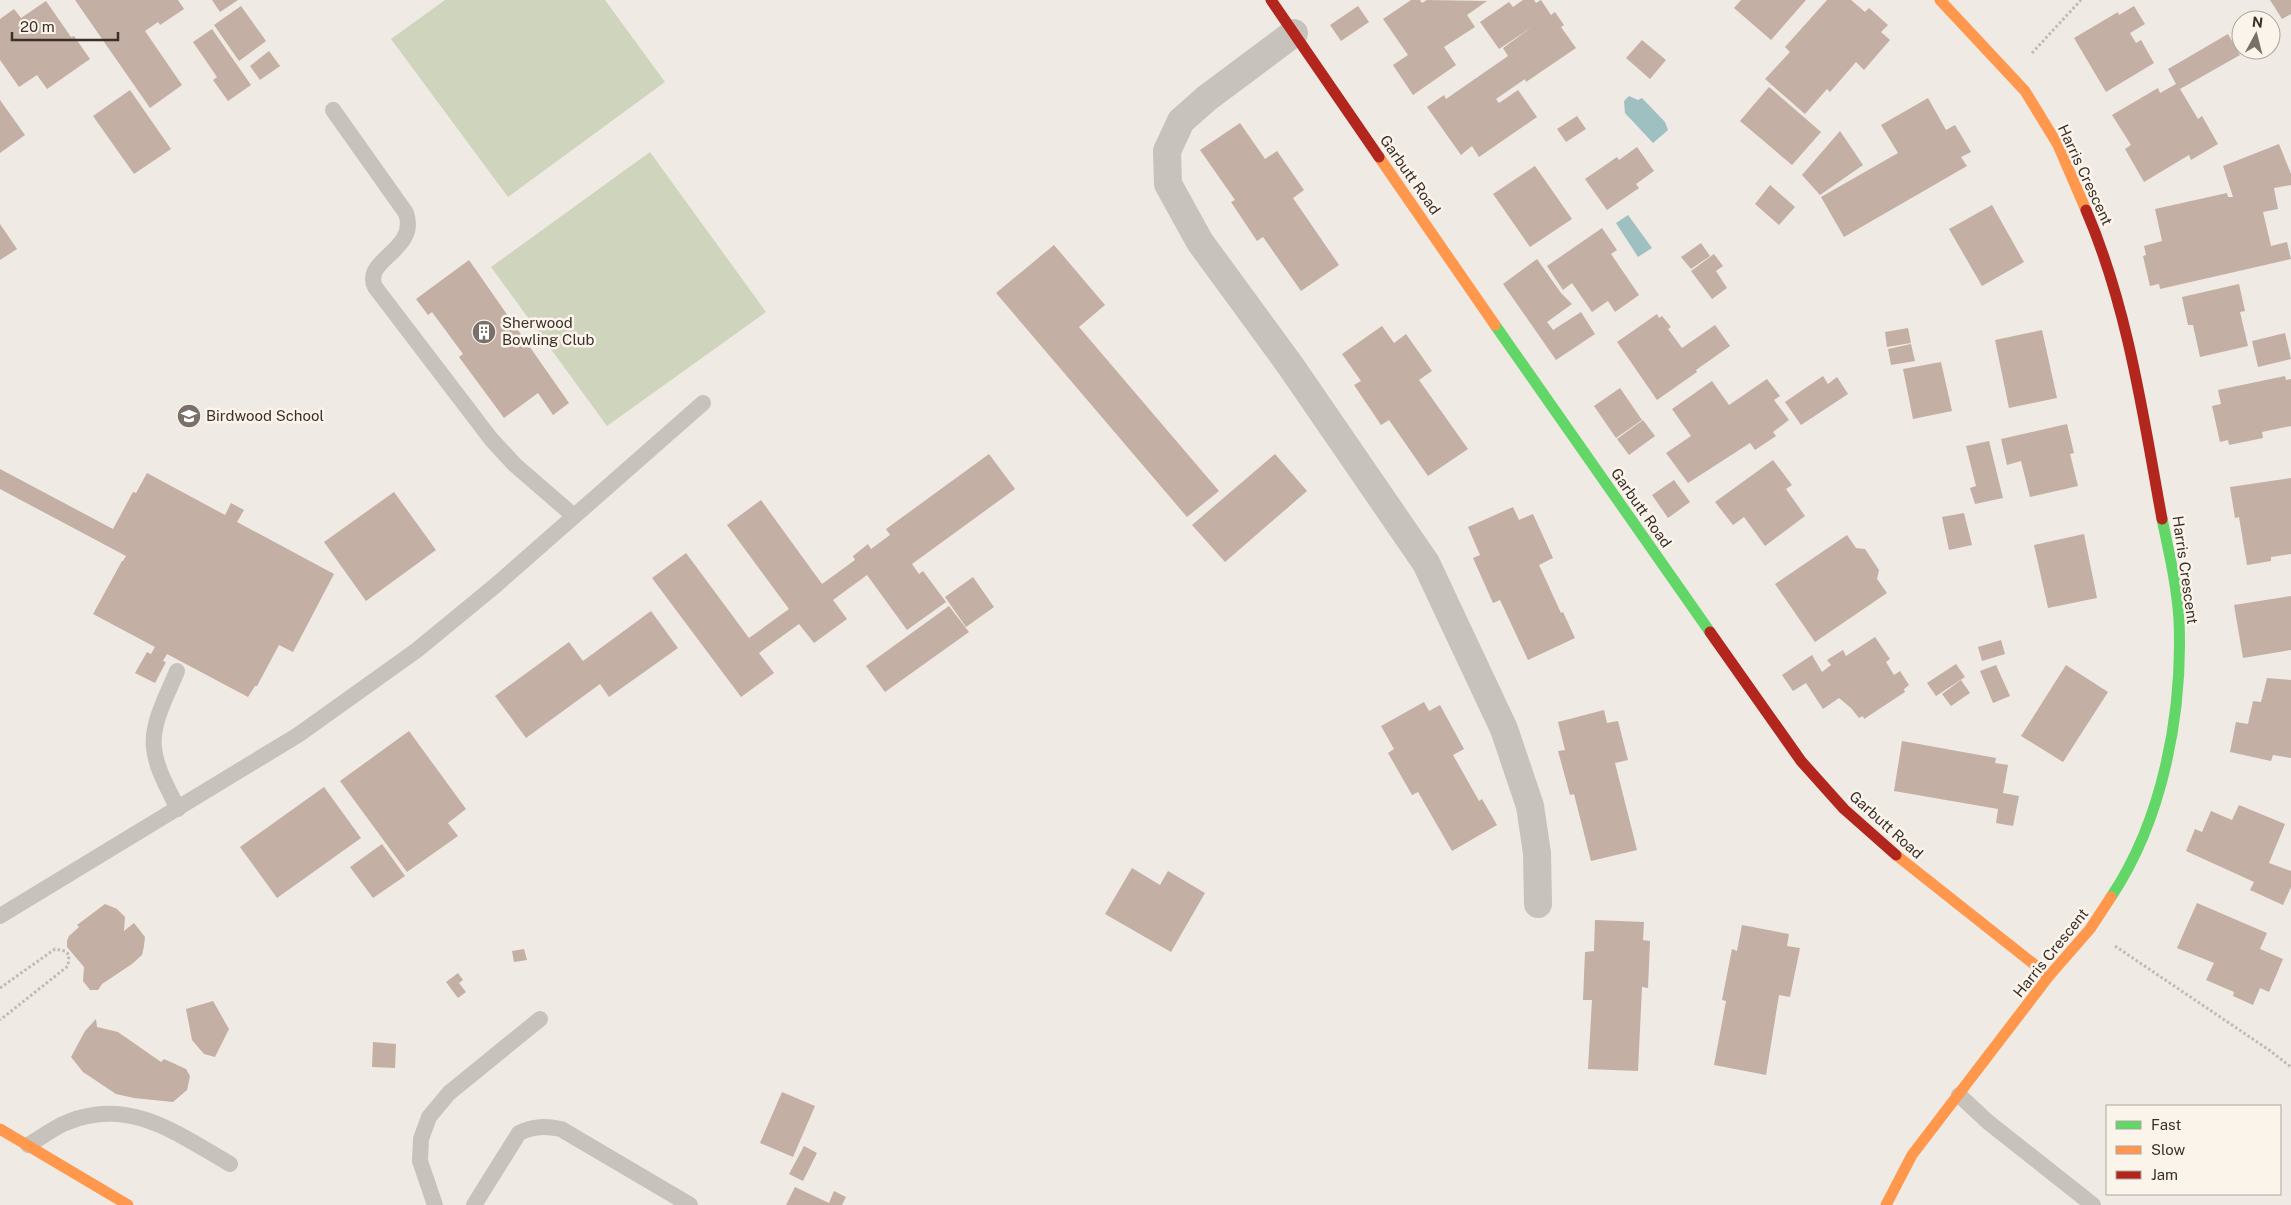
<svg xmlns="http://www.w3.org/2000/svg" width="2291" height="1205" font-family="'Public Sans',sans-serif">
	<rect width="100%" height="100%" fill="#efeae3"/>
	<!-- green -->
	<path fill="#cfd5bc" d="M 445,0 L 605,0 L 665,82 L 508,197 L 391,39 Z
		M 650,152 L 766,312 L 607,426 L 491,267 Z"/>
	<!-- water -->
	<path fill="#9ec0c1" d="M 1629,96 L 1638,100 L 1642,98 L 1665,122 L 1668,130 L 1653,143 L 1625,113 L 1624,101 Z
		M 1628,215 L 1652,248 L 1638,257 L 1616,223 Z"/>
	<!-- building -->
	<path fill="#c4afa4" d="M 75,0 L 178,0 L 184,9 L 160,25 L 158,22 L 145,31 L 182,85 L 150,108 Z
		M 212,0 L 238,0 L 220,12 Z
		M 1411,0 L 1420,0 L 1422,3 L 1427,0 L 1487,1 L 1467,15 L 1475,27 L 1444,47 L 1456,65 L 1413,95 L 1393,65 L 1408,55 L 1383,19 Z
		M 1523,0 L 1534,0 L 1536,3 L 1541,0 L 1551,15 L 1555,12 L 1564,25 L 1561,27 L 1576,48 L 1526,82 L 1525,79 L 1496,99 L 1499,103 L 1518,90 L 1537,117 L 1479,157 L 1472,146 L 1461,155 L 1427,107 L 1444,95 L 1446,99 L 1508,56 L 1503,48 L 1532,27 L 1499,49 L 1480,22 L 1509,2 L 1513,7 Z
		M 1741,0 L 1806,0 L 1771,40 L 1734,8 Z
		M 1827,0 L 1851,0 L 1865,12 L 1869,8 L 1888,25 L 1881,32 L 1890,40 L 1864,70 L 1856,62 L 1830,92 L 1827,89 L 1805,114 L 1765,79 L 1790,52 L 1785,47 Z
		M 2270,0 L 2291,0 L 2291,14 L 2282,19 Z
		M 46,1 L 71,37 L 74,36 L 90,59 L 47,89 L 37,75 L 19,87 L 0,60 L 0,19 L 14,9 L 21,18 Z
		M 241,6 L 266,41 L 239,61 L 214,25 Z
		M 1358,6 L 1369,22 L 1341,41 L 1330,25 Z
		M 2134,6 L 2145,24 L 2130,33 L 2136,43 L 2141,40 L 2154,63 L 2106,92 L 2074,38 L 2118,12 L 2119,15 Z
		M 212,29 L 251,85 L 228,101 L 213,80 L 217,77 L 193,42 Z
		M 2228,34 L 2240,55 L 2180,89 L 2198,119 L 2202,116 L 2218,144 L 2191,160 L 2189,155 L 2144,182 L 2125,149 L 2131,145 L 2112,115 L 2158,88 L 2160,93 L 2176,84 L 2168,69 Z
		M 1642,40 L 1666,60 L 1650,79 L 1626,58 Z
		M 269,51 L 280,66 L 260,80 L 250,66 Z
		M 1769,87 L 1821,132 L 1792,165 L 1740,121 Z
		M 130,90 L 171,149 L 134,174 L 93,116 Z
		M 1928,98 L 1946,130 L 1955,125 L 1971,152 L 1961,157 L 1967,166 L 1844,237 L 1821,197 L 1898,153 L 1881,125 Z
		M 0,100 L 25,135 L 0,153 Z
		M 1577,116 L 1586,129 L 1566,142 L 1557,129 Z
		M 1240,123 L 1265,159 L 1277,151 L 1304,190 L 1293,198 L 1339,265 L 1301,291 L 1263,237 L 1257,241 L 1231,202 L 1235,200 L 1200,150 Z
		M 1840,131 L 1863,165 L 1820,195 L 1802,175 Z
		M 2279,144 L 2291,174 L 2291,185 L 2274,188 L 2278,209 L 2263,212 L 2271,246 L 2287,242 L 2291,259 L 2160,289 L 2159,284 L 2150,286 L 2143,256 L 2146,255 L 2144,246 L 2162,241 L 2155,209 L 2227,193 L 2228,197 L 2233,197 L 2223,166 Z
		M 1637,147 L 1654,171 L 1636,184 L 1639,188 L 1607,210 L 1585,179 L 1617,157 L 1619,160 Z
		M 1535,166 L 1572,219 L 1530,247 L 1493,194 Z
		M 1770,185 L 1795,207 L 1779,225 L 1755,204 Z
		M 1992,205 L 2024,262 L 1982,286 L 1949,229 Z
		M 0,224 L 17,249 L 0,260 Z
		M 1602,228 L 1617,250 L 1611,254 L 1639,295 L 1615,312 L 1608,301 L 1592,312 L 1572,283 L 1563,290 L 1547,266 Z
		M 1701,243 L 1710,256 L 1691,269 L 1681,257 Z
		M 1054,245 L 1105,305 L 1079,327 L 1219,491 L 1187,517 L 996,293 Z
		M 1714,254 L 1723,266 L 1716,271 L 1727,288 L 1712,299 L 1691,271 Z
		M 1537,259 L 1561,293 L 1572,304 L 1547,322 L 1553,330 L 1581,312 L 1595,334 L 1556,360 L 1503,284 Z
		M 469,260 L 569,403 L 553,415 L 538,393 L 504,418 L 459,357 L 463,354 L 432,312 L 428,315 L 416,299 Z
		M 2239,284 L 2245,311 L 2240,312 L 2248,346 L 2200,357 L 2193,325 L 2188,325 L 2182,297 Z
		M 1657,314 L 1659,318 L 1662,316 L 1671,327 L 1668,329 L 1682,348 L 1715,325 L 1730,346 L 1696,370 L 1697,372 L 1657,400 L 1617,342 Z
		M 1382,326 L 1394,343 L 1406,334 L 1432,371 L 1419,380 L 1468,449 L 1428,476 L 1389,420 L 1381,425 L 1354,385 L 1361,381 L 1342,354 Z
		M 1908,328 L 1911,343 L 1887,347 L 1885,332 Z
		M 2042,330 L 2057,398 L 2009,408 L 1995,340 Z
		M 2285,333 L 2291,359 L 2258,367 L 2252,341 Z
		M 1911,344 L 1915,361 L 1891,365 L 1888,349 Z
		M 1941,362 L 1952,411 L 1913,419 L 1903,369 Z
		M 1823,376 L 1828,384 L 1837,377 L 1848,394 L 1801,425 L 1785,402 Z
		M 2285,376 L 2286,380 L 2291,379 L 2291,426 L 2262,432 L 2263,438 L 2229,445 L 2228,440 L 2220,442 L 2212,406 L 2221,404 L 2218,390 Z
		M 1767,379 L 1780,396 L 1774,400 L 1789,420 L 1773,432 L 1776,436 L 1755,450 L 1750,443 L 1688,483 L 1666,453 L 1691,436 L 1672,409 L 1712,381 L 1729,405 Z
		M 1620,388 L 1642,420 L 1616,438 L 1594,406 Z
		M 1643,420 L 1655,436 L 1629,455 L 1617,439 Z
		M 2067,424 L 2074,453 L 2070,454 L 2078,486 L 2030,497 L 2021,461 L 2007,465 L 2001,439 Z
		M 1989,441 L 2003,498 L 1975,504 L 1970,488 L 1976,486 L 1966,446 Z
		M 989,454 L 1015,489 L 912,564 L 919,574 L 923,571 L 946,602 L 907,630 L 867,575 L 833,600 L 847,619 L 814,643 L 799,624 L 759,653 L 774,673 L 741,697 L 652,578 L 686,553 L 749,638 L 789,609 L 727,525 L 761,500 L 822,584 L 855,560 L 853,556 L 868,544 L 871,549 L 890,535 L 886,529 Z
		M 1275,454 L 1307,491 L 1225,562 L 1192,525 Z
		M 1773,460 L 1792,485 L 1786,489 L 1805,516 L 1765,546 L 1744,517 L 1733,525 L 1715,502 Z
		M 0,469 L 113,529 L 133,492 L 136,493 L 147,473 L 225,515 L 231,503 L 244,510 L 237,522 L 334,574 L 293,652 L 279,645 L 257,686 L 255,686 L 248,697 L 167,654 L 163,661 L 166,662 L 155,683 L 135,673 L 147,652 L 151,654 L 155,647 L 93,614 L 122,561 L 123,561 L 126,556 L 0,489 Z
		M 2291,478 L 2291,554 L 2271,557 L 2271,561 L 2247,565 L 2239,517 L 2235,518 L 2230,487 Z
		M 1674,480 L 1690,502 L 1668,518 L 1652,495 Z
		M 394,492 L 436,550 L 366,601 L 324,542 Z
		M 1513,507 L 1519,520 L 1533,514 L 1553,558 L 1539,565 L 1561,613 L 1563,612 L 1575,638 L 1528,660 L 1500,600 L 1493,603 L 1473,558 L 1480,555 L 1468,527 Z
		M 1964,513 L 1972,545 L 1949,550 L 1942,517 Z
		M 2084,534 L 2097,598 L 2048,608 L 2034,545 Z
		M 1847,535 L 1856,548 L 1865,549 L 1879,570 L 1877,579 L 1887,593 L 1815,642 L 1775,584 Z
		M 973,577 L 994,607 L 966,627 L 945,597 Z
		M 2291,596 L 2291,650 L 2243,658 L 2234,605 Z
		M 949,606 L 969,632 L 885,692 L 866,666 Z
		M 651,611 L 678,648 L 609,697 L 600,684 L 526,738 L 495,696 L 569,642 L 583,661 Z
		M 1875,637 L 1890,659 L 1886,662 L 1894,675 L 1900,671 L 1909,685 L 1904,689 L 1905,692 L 1864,719 L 1863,716 L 1859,718 L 1851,708 L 1839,698 L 1823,709 L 1806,683 L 1793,691 L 1782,675 L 1812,655 L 1822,672 L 1831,665 L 1827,660 L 1843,650 L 1846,656 Z
		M 2001,640 L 2005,654 L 1982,661 L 1978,647 Z
		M 1956,664 L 1965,677 L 1936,696 L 1927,683 Z
		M 1996,665 L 2010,696 L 1993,703 L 1980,671 Z
		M 2066,665 L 2108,692 L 2063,762 L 2021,736 Z
		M 2267,678 L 2291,680 L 2291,758 L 2273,755 L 2271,761 L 2230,752 L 2236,722 L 2248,724 L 2253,701 L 2261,702 Z
		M 1961,680 L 1970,693 L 1951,706 L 1942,694 Z
		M 1424,702 L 1429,711 L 1440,705 L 1464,749 L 1453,755 L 1479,801 L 1482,799 L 1497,825 L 1452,851 L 1418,792 L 1412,795 L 1388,753 L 1394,749 L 1381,726 Z
		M 1604,710 L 1607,723 L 1618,721 L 1628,760 L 1615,763 L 1637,850 L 1591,861 L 1574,794 L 1570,795 L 1558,751 L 1565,750 L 1558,722 Z
		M 409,731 L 466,809 L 448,823 L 458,836 L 407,872 L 340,781 Z
		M 1902,741 L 1996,758 L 1995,763 L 2008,765 L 2003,793 L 2019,796 L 2013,826 L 1996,823 L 1998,809 L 1894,791 Z
		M 324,787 L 361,838 L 277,898 L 240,847 Z
		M 2239,805 L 2285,824 L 2269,863 L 2291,871 L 2291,887 L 2283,905 L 2250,890 L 2254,882 L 2186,851 L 2195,829 L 2202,832 L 2211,811 L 2232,820 Z
		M 382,844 L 405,876 L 373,898 L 350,867 Z
		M 1132,868 L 1160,885 L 1168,871 L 1205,893 L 1171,952 L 1105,914 Z
		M 2197,903 L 2267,933 L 2260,949 L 2283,959 L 2269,992 L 2260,988 L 2253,1005 L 2233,996 L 2234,992 L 2206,980 L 2214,963 L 2177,948 Z
		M 105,904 L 117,909 L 125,917 L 124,931 L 134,923 L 145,937 L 144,946 L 142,955 L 132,964 L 102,984 L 98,990 L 90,990 L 83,981 L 84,967 L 67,947 L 67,941 L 69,936 L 79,927 L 77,925 Z
		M 1595,920 L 1644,922 L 1643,940 L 1650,941 L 1648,988 L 1642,987 L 1638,1071 L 1588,1069 L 1592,1000 L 1583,1000 L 1585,952 L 1594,951 Z
		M 1742,925 L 1789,934 L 1787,946 L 1800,948 L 1790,997 L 1779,995 L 1766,1075 L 1714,1065 L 1726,1001 L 1722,1000 L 1732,949 L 1737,951 Z
		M 524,949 L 527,960 L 514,962 L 512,951 Z
		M 458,973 L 463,980 L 459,983 L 466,992 L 458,998 L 446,982 Z
		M 213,1001 L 229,1029 L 215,1057 L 204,1054 L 192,1040 L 186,1009 Z
		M 96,1019 L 97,1027 L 118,1032 L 161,1062 L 164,1059 L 186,1069 L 190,1076 L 187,1090 L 173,1102 L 134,1098 L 116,1094 L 83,1072 L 71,1057 L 85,1031 Z
		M 373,1042 L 396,1044 L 395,1068 L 372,1067 Z
		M 782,1092 L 815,1106 L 793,1157 L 760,1143 Z
		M 804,1146 L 817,1153 L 803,1181 L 789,1174 Z
		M 795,1187 L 829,1203 L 834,1191 L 846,1197 L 842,1205 L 786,1205 Z"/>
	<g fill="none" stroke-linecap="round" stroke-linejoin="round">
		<!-- path -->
		<path stroke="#c1bab4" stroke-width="3" stroke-dasharray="2.5 2.5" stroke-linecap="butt" d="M 2032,53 L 2081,0
			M 2115,946 L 2269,1050 L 2291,1067
			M 0,988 L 55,949 L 65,951 L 69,955 L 68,966 L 0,1020"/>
		<!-- lane -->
		<path stroke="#c8c2bc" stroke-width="16" d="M 333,110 L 406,213 C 419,251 362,259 375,287 L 491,439 L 515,465 L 574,516
			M 177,671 C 168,694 151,722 154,748 C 156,769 169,790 178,809
			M 0,916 L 298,735 L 417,650 L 496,585 L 703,403
			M 1959,1095 L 1988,1122 L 2093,1205
			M 28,1145 C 41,1138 54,1127 68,1122 C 130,1097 178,1134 230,1164
			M 435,1205 L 420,1161 L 421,1139 L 429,1117 L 449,1093 L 540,1019
			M 474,1205 L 519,1133 C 534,1126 545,1126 561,1129 L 690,1205"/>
		<!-- street -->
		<path stroke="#c8c2bc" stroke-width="28" d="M 1294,33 L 1207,98 L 1181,121 L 1167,151 L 1168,184 L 1200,242 L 1290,365 L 1426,563 L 1504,729 L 1530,806 L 1537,853 L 1538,904"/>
		<!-- fast -->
		<path stroke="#63d668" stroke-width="11" d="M 1495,325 L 1710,632
			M 2111,897 C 2163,819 2183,713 2179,620 C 2177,586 2169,552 2162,519"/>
		<!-- slow -->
		<path stroke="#ff974d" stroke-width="11" d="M 1940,0 L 2025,91 L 2058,145 L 2086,210
			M 1379,157 L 1495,325
			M 1896,855 L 2049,976
			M 0,1129 L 128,1205
			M 1886,1205 L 1912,1155 L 2049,976 L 2090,929 L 2111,897"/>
		<!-- jam -->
		<path stroke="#b3261e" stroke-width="11" d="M 1271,0 L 1379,157
			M 2086,210 C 2128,308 2143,415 2162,519
			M 1710,632 L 1801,761 L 1844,809 L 1896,855"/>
	</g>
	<!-- icons -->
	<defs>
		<g id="building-disc" transform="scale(1.25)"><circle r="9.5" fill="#79706a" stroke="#fbf4eb"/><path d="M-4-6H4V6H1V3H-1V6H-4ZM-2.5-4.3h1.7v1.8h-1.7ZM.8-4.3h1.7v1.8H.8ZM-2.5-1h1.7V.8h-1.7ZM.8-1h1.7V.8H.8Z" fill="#fff"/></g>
		<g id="school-disc" transform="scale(1.25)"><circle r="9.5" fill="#79706a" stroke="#fbf4eb"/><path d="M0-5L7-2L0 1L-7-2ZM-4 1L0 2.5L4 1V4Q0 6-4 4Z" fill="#fff"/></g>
	</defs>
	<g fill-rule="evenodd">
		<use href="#building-disc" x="484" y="332"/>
		<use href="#school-disc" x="189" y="416"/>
	</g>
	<g text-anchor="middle" stroke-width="5" stroke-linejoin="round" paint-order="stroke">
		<!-- street labels -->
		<g font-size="15" fill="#3a2f29" stroke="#fbf4eb">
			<text transform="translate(1410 175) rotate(55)" y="5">Garbutt Road</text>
			<text transform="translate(2085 175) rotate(65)" y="5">Harris Crescent</text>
			<text transform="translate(1641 508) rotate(55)" y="5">Garbutt Road</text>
			<text transform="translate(2185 570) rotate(82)" y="5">Harris Crescent</text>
			<text transform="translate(1886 825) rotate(42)" y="5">Garbutt Road</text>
			<text transform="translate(2051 953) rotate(-51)" y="5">Harris Crescent</text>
		</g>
		<!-- poi labels -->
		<g font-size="15" fill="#3a2f29" stroke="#fbf4eb" text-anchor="start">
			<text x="502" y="328">Sherwood<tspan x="502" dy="17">Bowling Club</tspan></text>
			<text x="206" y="421">Birdwood School</text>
		</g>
	</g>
	<!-- legend -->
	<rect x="2106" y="1105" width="175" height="90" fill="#fbf4eb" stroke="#aea59d"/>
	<rect x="2116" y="1121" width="25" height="8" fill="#63d668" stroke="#aea59d"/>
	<text x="2151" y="1130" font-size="15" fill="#3a2f29">Fast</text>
	<rect x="2116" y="1146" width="25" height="8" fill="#ff974d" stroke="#aea59d"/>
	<text x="2151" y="1155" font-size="15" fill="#3a2f29">Slow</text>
	<rect x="2116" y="1171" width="25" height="8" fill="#b3261e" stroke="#aea59d"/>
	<text x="2151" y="1180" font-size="15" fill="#3a2f29">Jam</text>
	<!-- north arrow -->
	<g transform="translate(2256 35) rotate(7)"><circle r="24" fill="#fbf4eb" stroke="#aea59d"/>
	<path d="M0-4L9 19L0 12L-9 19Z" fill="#79706a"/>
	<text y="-8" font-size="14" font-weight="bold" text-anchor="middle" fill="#3a2f29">N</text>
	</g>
	<!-- scale -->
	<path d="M12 32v8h106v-8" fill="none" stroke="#3a2f29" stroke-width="2.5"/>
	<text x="20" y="32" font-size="15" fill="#3a2f29" stroke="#fbf4eb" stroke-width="4" paint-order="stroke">20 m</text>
</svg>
